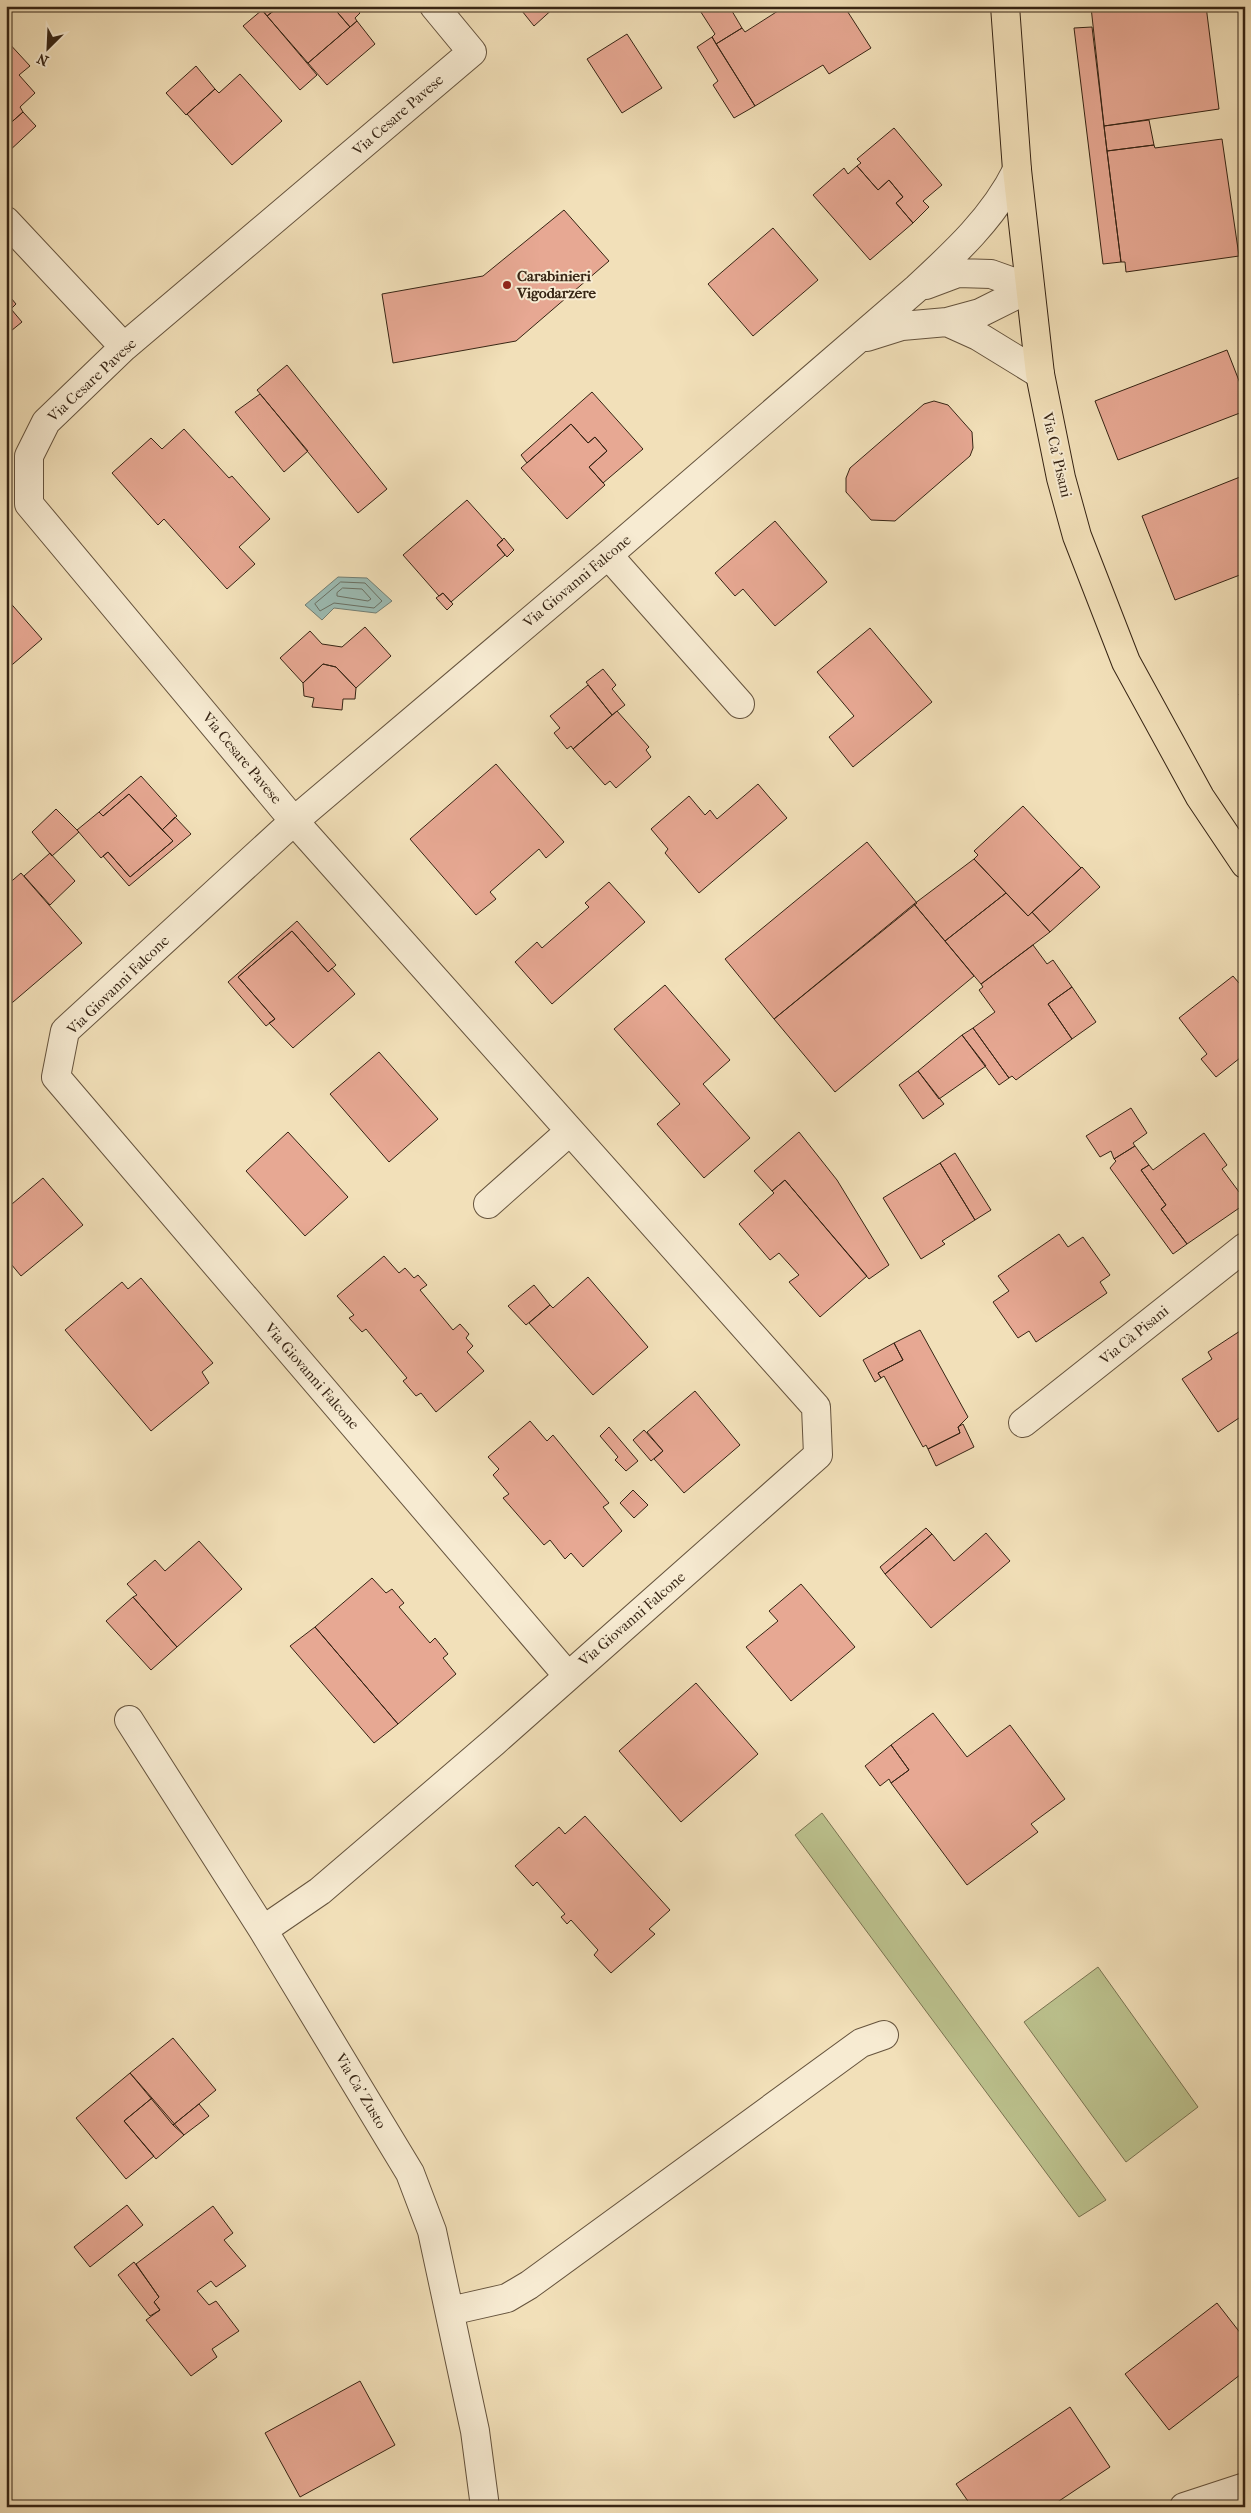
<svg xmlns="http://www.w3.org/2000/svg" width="1251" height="2513" font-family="'IM FELL French Canon',serif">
	<rect width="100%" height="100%" fill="#f2e0b9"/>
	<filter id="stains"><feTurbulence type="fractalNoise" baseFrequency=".004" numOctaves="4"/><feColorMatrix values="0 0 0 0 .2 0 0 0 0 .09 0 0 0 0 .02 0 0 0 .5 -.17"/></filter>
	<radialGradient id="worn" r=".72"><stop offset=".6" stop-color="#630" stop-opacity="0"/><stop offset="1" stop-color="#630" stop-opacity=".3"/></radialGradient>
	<!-- green -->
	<path fill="#bcc28e" stroke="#797351" d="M 822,1813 L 1106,2200 L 1079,2217 L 795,1835 Z
		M 1098,1967 L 1198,2107 L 1126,2162 L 1024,2022 Z"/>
	<!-- water -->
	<path fill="#9cbcb4" stroke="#737f74" d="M 338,577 L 367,578 L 392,601 L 376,613 L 334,608 L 322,620 L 305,605 Z"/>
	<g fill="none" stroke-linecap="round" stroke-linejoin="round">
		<!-- shore -->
		<path stroke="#697064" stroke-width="1" d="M 341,582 L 365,583 L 382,601 L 374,608 L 334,603 L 320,611 L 315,604 Z
			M 343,588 L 362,589 L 371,599 L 368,601 L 337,596 L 337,593 Z"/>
	</g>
	<!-- building -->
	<path fill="#e7a893" stroke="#362414" d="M 259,6 L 280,6 L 267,16 Z
		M 280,6 L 332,6 L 350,27 L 308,63 L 267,16 Z
		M 332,6 L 354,6 L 360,13 L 355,18 L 357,21 L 350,27 Z
		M 518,6 L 556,6 L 534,26 Z
		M 697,6 L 729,6 L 742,28 L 716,44 L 712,37 L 715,34 Z
		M 779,6 L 844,6 L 871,48 L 829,74 L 823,65 L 755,106 L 716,44 L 742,28 L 745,32 L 781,9 Z
		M 1099,6 L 1206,6 L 1219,109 L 1104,126 L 1091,7 Z
		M 262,10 L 317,75 L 300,90 L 243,26 Z
		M 357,21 L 375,44 L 327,85 L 308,63 Z
		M 1092,27 L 1107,151 L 1121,262 L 1103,264 L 1074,28 Z
		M 627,34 L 662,88 L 622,113 L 587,59 Z
		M 712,37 L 755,106 L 734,118 L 713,85 L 718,81 L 697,47 Z
		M 6,40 L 30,66 L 19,75 L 35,93 L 20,107 L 23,112 L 6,127 Z
		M 196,66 L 215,89 L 186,115 L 166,93 Z
		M 240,74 L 282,121 L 232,165 L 187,114 L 215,89 L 219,93 Z
		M 23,112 L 36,126 L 7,153 L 6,127 Z
		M 1149,120 L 1154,145 L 1107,151 L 1104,126 Z
		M 894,128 L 942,185 L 923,201 L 929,207 L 913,223 L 896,203 L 903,197 L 889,180 L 878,190 L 857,166 L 861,163 L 857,159 Z
		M 1222,139 L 1239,256 L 1126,272 L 1125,262 L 1121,262 L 1107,151 L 1154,145 L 1155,148 Z
		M 857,166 L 878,190 L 889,180 L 903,197 L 896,203 L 913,223 L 870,260 L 813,195 L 844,168 L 848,174 Z
		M 564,210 L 609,261 L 516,341 L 393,363 L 382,294 L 483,276 Z
		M 773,228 L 818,280 L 753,336 L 708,284 Z
		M 6,292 L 16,304 L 11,309 L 22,322 L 6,335 Z
		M 1227,350 L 1245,396 L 1245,411 L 1118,460 L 1095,401 Z
		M 287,365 L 387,489 L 358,513 L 257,390 Z
		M 592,392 L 643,449 L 603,483 L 589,467 L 607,451 L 595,437 L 588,443 L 571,424 L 527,463 L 521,455 Z
		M 260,394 L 308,451 L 284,472 L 235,412 Z
		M 934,401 L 948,405 L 972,432 L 973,448 L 970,456 L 895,521 L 871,520 L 846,492 L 846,478 L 850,468 L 924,404 Z
		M 571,424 L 588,443 L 595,437 L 607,451 L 589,467 L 605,485 L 567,519 L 521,468 Z
		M 184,429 L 229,478 L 232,476 L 270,519 L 239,547 L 255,564 L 227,589 L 164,519 L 158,525 L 112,473 L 151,438 L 162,449 Z
		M 1245,475 L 1245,573 L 1175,600 L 1142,516 Z
		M 467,500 L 503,540 L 497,545 L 505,555 L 451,602 L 443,593 L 439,596 L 403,555 Z
		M 775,521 L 827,582 L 775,626 L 743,589 L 735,596 L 715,573 Z
		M 504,538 L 514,550 L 507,557 L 497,545 Z
		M 443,593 L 453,604 L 447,610 L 436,598 Z
		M 6,598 L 42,639 L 6,670 Z
		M 365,627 L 391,656 L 356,688 L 336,667 L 323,664 L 303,683 L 280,658 L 310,631 L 322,644 L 342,647 Z
		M 870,628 L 932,702 L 853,767 L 829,737 L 854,716 L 817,672 Z
		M 323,664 L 336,667 L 356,688 L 355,699 L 343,699 L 342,710 L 312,707 L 314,698 L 304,696 L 303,683 Z
		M 603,669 L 616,685 L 612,689 L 625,705 L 612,715 L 586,682 Z
		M 588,685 L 612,715 L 573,749 L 571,746 L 567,749 L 554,733 L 560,728 L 550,716 Z
		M 1245,691 L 1245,706 L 1239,694 Z
		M 617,711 L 649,747 L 646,750 L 651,757 L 616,788 L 610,781 L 605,785 L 573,749 Z
		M 496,764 L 564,842 L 546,858 L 539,849 L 490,892 L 496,899 L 476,915 L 410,839 Z
		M 141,776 L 177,816 L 162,830 L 129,794 L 103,816 L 99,812 Z
		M 758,784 L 787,818 L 699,893 L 665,853 L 668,849 L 651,829 L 689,796 L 705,815 L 710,810 L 717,819 Z
		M 129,794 L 173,841 L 130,877 L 108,852 L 101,858 L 77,830 L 99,812 L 103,816 Z
		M 1023,806 L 1081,868 L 1028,916 L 974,859 L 978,855 L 974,851 Z
		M 56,809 L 79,832 L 52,856 L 32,832 Z
		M 175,817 L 191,834 L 129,886 L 103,856 L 108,852 L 130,877 L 173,841 L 162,830 Z
		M 867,842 L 917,903 L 774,1019 L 725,959 Z
		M 50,853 L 75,881 L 50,905 L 24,876 Z
		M 974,859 L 1006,893 L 945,941 L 914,904 Z
		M 1082,867 L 1100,887 L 1050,932 L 1032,912 Z
		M 21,873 L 82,943 L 6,1008 L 6,886 Z
		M 609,882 L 645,922 L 552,1004 L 515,962 L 537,942 L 542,948 L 589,907 L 585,903 Z
		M 1006,893 L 1028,916 L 1032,912 L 1050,932 L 981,984 L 945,941 Z
		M 914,904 L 974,976 L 835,1092 L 774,1019 Z
		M 297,921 L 336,965 L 328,972 L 292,931 L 238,977 L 275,1019 L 266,1026 L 228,982 Z
		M 292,931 L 328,972 L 332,968 L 355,994 L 293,1048 L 269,1023 L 275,1019 L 238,977 Z
		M 1033,945 L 1047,964 L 1053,960 L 1072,987 L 1048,1004 L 1072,1039 L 1016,1080 L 1012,1076 L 1009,1078 L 973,1028 L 995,1012 L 979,990 L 983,987 L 981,984 Z
		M 1233,976 L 1245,990 L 1245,1054 L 1216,1077 L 1201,1059 L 1207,1054 L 1179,1018 Z
		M 665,985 L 730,1060 L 703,1084 L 750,1138 L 704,1178 L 657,1124 L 680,1104 L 614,1029 Z
		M 1072,987 L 1096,1022 L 1072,1039 L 1048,1004 Z
		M 973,1028 L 1009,1078 L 999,1085 L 962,1035 Z
		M 962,1035 L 986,1066 L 939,1099 L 918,1071 Z
		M 379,1052 L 438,1119 L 389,1162 L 330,1094 Z
		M 918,1071 L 944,1104 L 923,1119 L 899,1085 Z
		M 1131,1108 L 1147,1133 L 1133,1143 L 1135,1146 L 1114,1159 L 1111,1151 L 1100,1157 L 1086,1136 Z
		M 288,1132 L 348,1197 L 305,1236 L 246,1171 Z
		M 799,1132 L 837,1180 L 889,1265 L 869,1279 L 785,1180 L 772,1191 L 754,1171 Z
		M 1204,1133 L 1227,1165 L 1222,1169 L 1245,1200 L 1245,1204 L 1187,1244 L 1161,1209 L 1166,1205 L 1141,1170 L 1149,1165 L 1153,1170 Z
		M 1135,1146 L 1149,1165 L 1141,1170 L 1166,1205 L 1161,1209 L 1187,1244 L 1173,1254 L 1110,1168 L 1116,1161 L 1114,1159 Z
		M 955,1153 L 991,1210 L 975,1220 L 940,1163 Z
		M 940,1163 L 975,1220 L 942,1241 L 945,1244 L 921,1259 L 883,1198 Z
		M 43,1178 L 83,1225 L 21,1276 L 6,1258 L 6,1209 Z
		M 785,1180 L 867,1276 L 820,1317 L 789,1282 L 799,1275 L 779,1253 L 770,1260 L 739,1224 L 774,1193 L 772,1191 Z
		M 1059,1234 L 1068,1247 L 1083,1237 L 1110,1275 L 1100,1282 L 1107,1293 L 1036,1342 L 1029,1331 L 1018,1338 L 993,1302 L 1009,1291 L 998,1276 Z
		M 384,1256 L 399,1273 L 405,1268 L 414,1278 L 418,1275 L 427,1285 L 420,1290 L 453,1330 L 460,1324 L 469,1334 L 466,1338 L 473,1346 L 467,1352 L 484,1371 L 436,1412 L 421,1393 L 416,1396 L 403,1381 L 407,1378 L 366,1329 L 362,1332 L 349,1318 L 354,1315 L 337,1296 Z
		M 588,1277 L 648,1347 L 593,1395 L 529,1323 L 550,1305 L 553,1308 Z
		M 141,1278 L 213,1363 L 202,1372 L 209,1383 L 151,1431 L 65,1330 L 122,1282 L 128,1289 Z
		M 534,1285 L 550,1305 L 526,1325 L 508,1306 Z
		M 920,1330 L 968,1417 L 958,1427 L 960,1433 L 928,1449 L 926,1445 L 923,1447 L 884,1376 L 881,1378 L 878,1373 L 903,1360 L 894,1343 Z
		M 1240,1331 L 1245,1336 L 1245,1414 L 1218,1432 L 1182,1379 L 1212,1359 L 1208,1352 Z
		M 894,1343 L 903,1360 L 878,1373 L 881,1378 L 875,1382 L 863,1360 Z
		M 695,1391 L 740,1445 L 684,1493 L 654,1459 L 663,1451 L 647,1432 Z
		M 530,1421 L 547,1441 L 553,1435 L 609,1503 L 603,1507 L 622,1531 L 583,1567 L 571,1553 L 565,1559 L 550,1540 L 544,1545 L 503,1498 L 509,1494 L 493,1475 L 499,1469 L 488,1457 Z
		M 963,1424 L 974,1447 L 936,1466 L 928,1449 L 960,1433 L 958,1427 Z
		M 609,1427 L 638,1461 L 626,1471 L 615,1460 L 618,1457 L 600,1436 Z
		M 644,1430 L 663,1451 L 651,1461 L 633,1440 Z
		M 633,1490 L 648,1505 L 634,1518 L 620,1503 Z
		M 926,1528 L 932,1534 L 885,1574 L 880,1567 Z
		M 986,1533 L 1010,1561 L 931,1628 L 885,1574 L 932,1534 L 954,1561 Z
		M 199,1541 L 242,1589 L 177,1647 L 133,1597 L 137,1595 L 127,1584 L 155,1560 L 165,1571 Z
		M 372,1578 L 386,1593 L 392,1589 L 404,1603 L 399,1607 L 430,1643 L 435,1638 L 448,1654 L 443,1658 L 456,1674 L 398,1724 L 315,1627 Z
		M 801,1584 L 855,1647 L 791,1701 L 746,1647 L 778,1621 L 769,1611 Z
		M 133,1597 L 177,1647 L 151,1670 L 106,1621 Z
		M 315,1627 L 398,1724 L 374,1743 L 290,1646 Z
		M 696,1683 L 758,1754 L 681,1822 L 619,1751 Z
		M 933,1713 L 967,1757 L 1010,1725 L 1065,1799 L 1031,1824 L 1038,1832 L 967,1885 L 891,1783 L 909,1770 L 891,1745 Z
		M 891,1745 L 909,1770 L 891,1783 L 889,1779 L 880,1786 L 865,1766 Z
		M 585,1816 L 670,1910 L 649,1929 L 655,1934 L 611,1973 L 594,1955 L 598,1950 L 571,1920 L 567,1924 L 561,1917 L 565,1914 L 537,1882 L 533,1886 L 515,1866 L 559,1827 L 565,1834 Z
		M 173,2038 L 216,2090 L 173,2125 L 130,2073 Z
		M 130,2073 L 152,2098 L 124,2121 L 154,2156 L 126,2179 L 76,2118 Z
		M 152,2098 L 184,2135 L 156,2159 L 124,2121 Z
		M 199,2104 L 209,2116 L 184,2135 L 173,2125 Z
		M 127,2205 L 143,2225 L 90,2267 L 74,2247 Z
		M 213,2206 L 233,2233 L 224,2240 L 246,2266 L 216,2287 L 211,2281 L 197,2291 L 209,2305 L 216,2301 L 239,2331 L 212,2349 L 217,2357 L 191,2376 L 146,2320 L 160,2310 L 154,2302 L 159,2297 L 136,2264 Z
		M 134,2262 L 159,2297 L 154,2302 L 160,2310 L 150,2316 L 118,2275 Z
		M 1217,2303 L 1245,2339 L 1245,2371 L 1169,2430 L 1125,2374 Z
		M 360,2381 L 395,2445 L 300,2497 L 265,2433 Z
		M 1070,2407 L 1110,2467 L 1050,2507 L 972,2507 L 956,2484 Z"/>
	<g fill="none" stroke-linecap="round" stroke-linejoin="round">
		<!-- minor casing -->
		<g stroke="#65533d" stroke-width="30">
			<path id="minor" d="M 6,221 L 124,347
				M 926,285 L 958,273 L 991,274 L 1030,288
				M 947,322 L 978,336 L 1040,374
				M 867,337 L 902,326 L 947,322 L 980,313 L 1030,288
				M 608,555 L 740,704
				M 488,1204 L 570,1131
				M 1023,1423 L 1245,1247
				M 568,1676 L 56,1077 L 65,1031 L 294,821 L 608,555 L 917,288 C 955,253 994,217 1017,170
				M 129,1720 L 263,1930 L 410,2173 L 432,2231 L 475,2431 L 485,2507
				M 263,1930 L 320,1891 L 494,1742 L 818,1455 L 816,1407 L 294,821 L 29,504 L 29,456 L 46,422 L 124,347 L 472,52 L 434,6
				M 450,2311 L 507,2298 L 529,2285 L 861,2043 L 884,2035
				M 1184,2507 L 1245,2487"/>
		</g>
		<!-- major casing -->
		<g stroke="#362414" stroke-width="30">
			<path id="major" d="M 1005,6 L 1017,170 L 1040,374 L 1061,478 L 1077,536 L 1126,662 L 1200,797 L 1245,864"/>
		</g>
		<!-- minor -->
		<use href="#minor" stroke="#f7ebd2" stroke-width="28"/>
		<!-- major -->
		<use href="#major" stroke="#f2e0b9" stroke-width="28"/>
	</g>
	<!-- markers -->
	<circle fill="#8f2418" stroke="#f7ebd2" stroke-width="2" cx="507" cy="285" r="5"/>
	<g text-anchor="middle" stroke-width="4" stroke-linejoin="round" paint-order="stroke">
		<!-- street labels -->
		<g font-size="15" fill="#362414" stroke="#f7ebd2">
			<text transform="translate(398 115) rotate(-41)" y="5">Via Cesare Pavese</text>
			<text transform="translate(92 380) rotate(-43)" y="5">Via Cesare Pavese</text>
			<text transform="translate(1057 455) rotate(77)" y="5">Via Ca' Pisani</text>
			<text transform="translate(577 581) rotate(-40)" y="5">Via Giovanni Falcone</text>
			<text transform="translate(242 758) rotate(50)" y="5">Via Cesare Pavese</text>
			<text transform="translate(118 985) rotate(-44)" y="5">Via Giovanni Falcone</text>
			<text transform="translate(1134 1335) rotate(-39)" y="5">Via Cà Pisani</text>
			<text transform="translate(312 1376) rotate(49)" y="5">Via Giovanni Falcone</text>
			<text transform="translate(632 1619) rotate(-41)" y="5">Via Giovanni Falcone</text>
			<text transform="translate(361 2091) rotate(59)" y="5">Via Ca' Zusto</text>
		</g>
		<!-- poi labels -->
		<g font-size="15" font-weight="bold" fill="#362414" stroke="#f7ebd2" text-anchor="start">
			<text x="517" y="281">Carabinieri<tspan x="517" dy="17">Vigodarzere</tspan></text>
		</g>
	</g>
	<!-- margin -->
	<rect width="1251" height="2513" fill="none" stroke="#f2e0b9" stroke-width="25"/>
	<rect x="8" y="8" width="1236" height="2498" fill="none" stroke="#362414" stroke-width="2.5"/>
	<rect x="12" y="12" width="1226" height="2488" fill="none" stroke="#362414"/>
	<!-- north arrow -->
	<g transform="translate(48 48) rotate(204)" stroke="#f7ebd2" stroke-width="4" paint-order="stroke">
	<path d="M0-4L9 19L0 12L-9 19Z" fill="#362414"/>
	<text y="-8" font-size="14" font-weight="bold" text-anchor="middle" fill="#362414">N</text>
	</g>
	<rect width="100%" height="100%" filter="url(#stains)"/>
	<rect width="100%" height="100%" fill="url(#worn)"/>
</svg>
